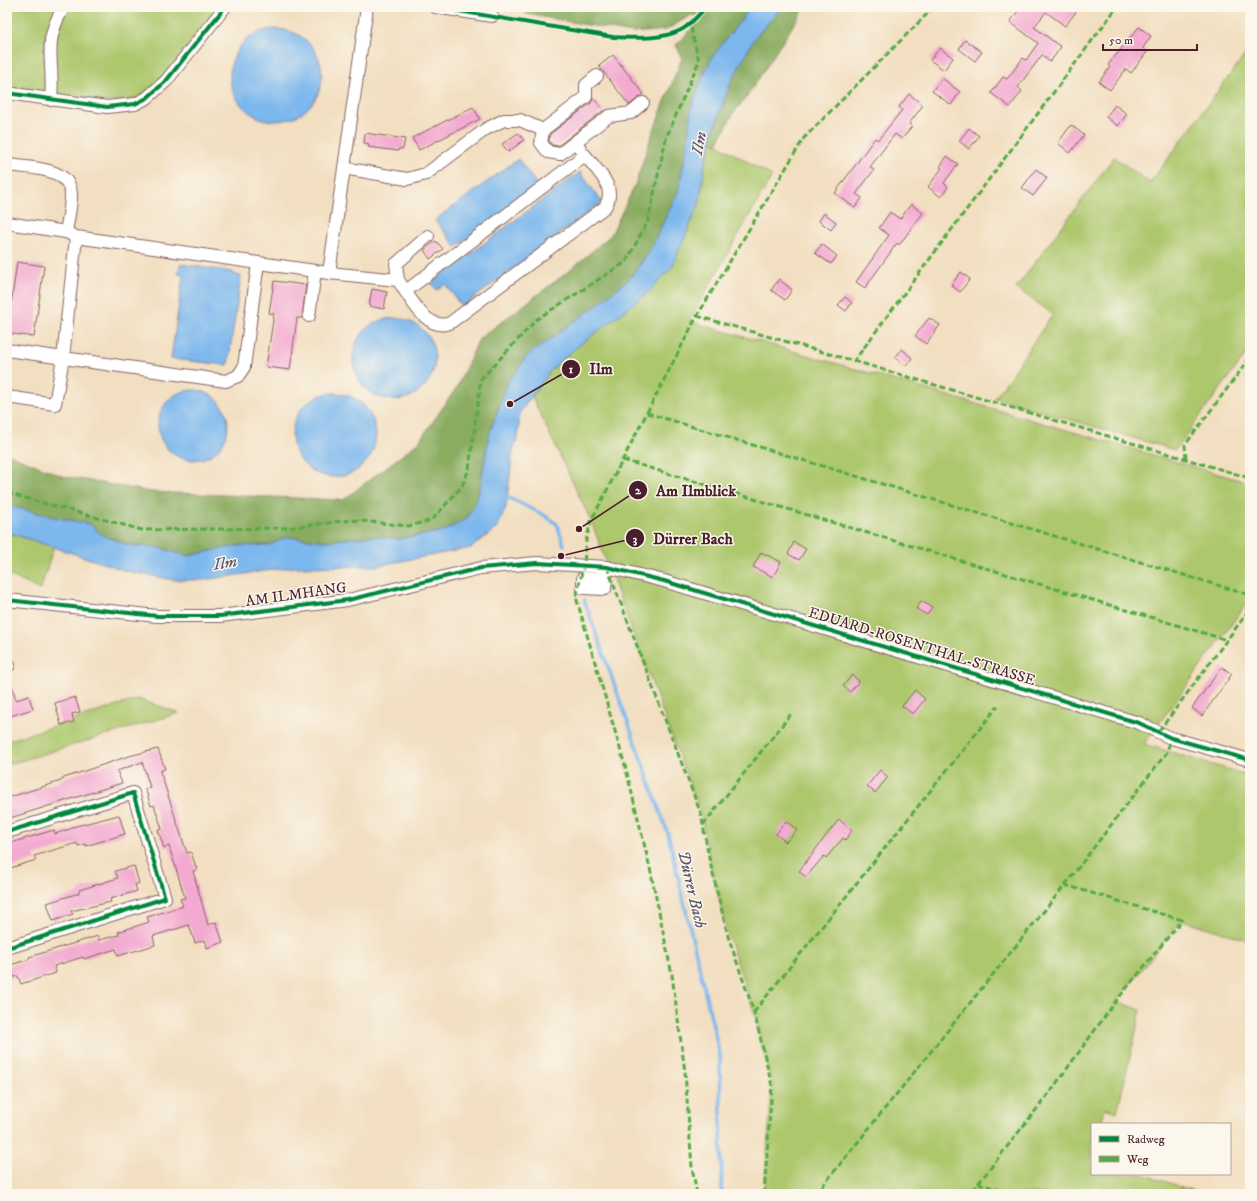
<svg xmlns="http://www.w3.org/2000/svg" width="1257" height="1201" font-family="'IM FELL DW Pica',serif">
	<rect width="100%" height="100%" fill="#fbf7ec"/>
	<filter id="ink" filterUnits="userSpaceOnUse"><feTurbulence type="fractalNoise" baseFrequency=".025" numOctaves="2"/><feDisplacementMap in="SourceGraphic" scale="8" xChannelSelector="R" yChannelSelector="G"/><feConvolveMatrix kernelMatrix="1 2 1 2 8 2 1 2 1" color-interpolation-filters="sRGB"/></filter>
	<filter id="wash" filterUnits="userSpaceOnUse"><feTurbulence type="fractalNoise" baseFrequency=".012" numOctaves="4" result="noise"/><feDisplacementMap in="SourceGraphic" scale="16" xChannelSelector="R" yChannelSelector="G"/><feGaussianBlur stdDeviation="0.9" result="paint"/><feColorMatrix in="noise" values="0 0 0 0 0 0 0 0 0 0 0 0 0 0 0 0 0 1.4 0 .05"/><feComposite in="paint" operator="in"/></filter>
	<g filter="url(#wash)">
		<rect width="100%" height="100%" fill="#f2dec0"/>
		<!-- green -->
		<path fill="#adc76d" stroke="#7c734c" d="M 7,7 L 61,7 L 45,32 L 47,87 L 44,93 L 7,90 Z
			M 67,7 L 218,7 C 202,26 156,92 136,98 C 111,106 85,100 59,97 L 55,93 L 53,46 Z
			M 1250,48 L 1250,349 L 1175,450 L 995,398 L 1053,314 L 1016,288 L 1114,157 L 1150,183 Z
			M 712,141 L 772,176 L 689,321 L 1250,483 L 1250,599 L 1144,744 L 1250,776 L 1250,941 L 1182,920 L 1116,1001 L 1141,1010 L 1117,1112 L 1105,1108 L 1101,1124 L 1092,1124 L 1092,1174 L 1143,1174 L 1203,1194 L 764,1194 L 772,1086 L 754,1012 L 728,936 L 709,858 L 701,814 L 591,521 L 532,397 L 551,370 L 567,355 L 625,310 L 672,267 L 699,204 L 705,164 Z
			M 7,532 L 54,546 L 40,590 L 7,574 Z
			M 138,699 L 179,713 L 7,765 L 7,741 Z"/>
		<!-- forest -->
		<path fill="#8aac60" stroke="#6a6646" d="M 525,7 L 751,7 L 712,57 L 703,76 L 691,108 L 687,147 L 678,192 L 649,252 L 630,278 L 508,382 L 489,435 L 481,483 L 476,502 L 466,519 L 444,531 L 399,539 L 372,536 L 327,541 L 287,537 L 270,545 L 236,546 L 186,556 L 161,548 L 128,545 L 102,535 L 90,524 L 58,518 L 7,505 L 7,453 L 62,476 L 152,492 L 343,500 L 418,443 L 457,387 L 479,339 L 569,271 L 611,235 L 635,185 L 651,137 L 682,58 L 676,45 L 699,21 L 693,14 L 666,30 L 633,33 L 526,14 Z
			M 782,7 L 805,7 L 748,95 L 733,114 L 717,144 L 712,141 L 712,133 L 731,82 L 754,39 Z"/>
		<!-- water -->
		<path fill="#7bb7ed" stroke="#626b8c" d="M 751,7 L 782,7 L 754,39 L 731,82 L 712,133 L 712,141 L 705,164 L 699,204 L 672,267 L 649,292 L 567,355 L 551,370 L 520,412 L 518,437 L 513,450 L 506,507 L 498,527 L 471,548 L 375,566 L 293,567 L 203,580 L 173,580 L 127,571 L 7,532 L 7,505 L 58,518 L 90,524 L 102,535 L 128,545 L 161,548 L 187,556 L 236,546 L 270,545 L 287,537 L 327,541 L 372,536 L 399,539 L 444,531 L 466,519 L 476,502 L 481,483 L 489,435 L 508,382 L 528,355 L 593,308 L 630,278 L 649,252 L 678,192 L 687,147 L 691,108 L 703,76 L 712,57 Z
			M230 75a46 46 0 1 1 92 0a46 46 0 1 1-92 0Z
			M 518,159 L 538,186 L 456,247 L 435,220 Z
			M 580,172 L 602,202 L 462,307 L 445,284 L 437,290 L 431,283 Z
			M 180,264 L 233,272 L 233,274 L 241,276 L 228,365 L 171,359 L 183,275 L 178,274 Z
			M353 359a41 41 0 1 1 82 0a41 41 0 1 1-82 0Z
			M158 425a35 35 0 1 1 70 0a35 35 0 1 1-70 0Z
			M292 435a42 42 0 1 1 84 0a42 42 0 1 1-84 0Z"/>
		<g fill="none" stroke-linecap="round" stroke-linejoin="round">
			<!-- stream -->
			<path stroke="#7bb7ed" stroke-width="3.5" d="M 503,495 L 544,515 L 557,524 L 564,545
				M 584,600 L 668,834 L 720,1056 L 722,1194"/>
		</g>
		<g id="blocks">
			<!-- building -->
			<path fill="#f3aad0" d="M 1021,7 L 1070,7 L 1076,12 L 1065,26 L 1046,12 L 1034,27 L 1061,47 L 1050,62 L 1042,55 L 1018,87 L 1022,91 L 1010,107 L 991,93 L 1003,77 L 1007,79 L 1023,58 L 1026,60 L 1038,43 L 1010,22 Z
				M 1139,27 L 1151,36 L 1143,48 L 1147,52 L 1131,73 L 1126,69 L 1110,90 L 1099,82 L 1110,67 L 1108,65 Z
				M 965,40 L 982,52 L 975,61 L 959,49 Z
				M 940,48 L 953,58 L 944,70 L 930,60 Z
				M 613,55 L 644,94 L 629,105 L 599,66 Z
				M 942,78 L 960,92 L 951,105 L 932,91 Z
				M 909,94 L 923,105 L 909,124 L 912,126 L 902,139 L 895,134 L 870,167 L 874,170 L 856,194 L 862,198 L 855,208 L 835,193 L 875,138 L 878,140 L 902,110 L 899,107 Z
				M 593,98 L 604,110 L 558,146 L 552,145 L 549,141 L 550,134 L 591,103 Z
				M 1115,105 L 1127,114 L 1118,126 L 1106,117 Z
				M 473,107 L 480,119 L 419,150 L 412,138 Z
				M 1071,125 L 1084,135 L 1070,153 L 1058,143 Z
				M 969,128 L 979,136 L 969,149 L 959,141 Z
				M 365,133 L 405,139 L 403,149 L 398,149 L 398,151 L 368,147 L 369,144 L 364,143 Z
				M 518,133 L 524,140 L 508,152 L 502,144 Z
				M 947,156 L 958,164 L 944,183 L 948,187 L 941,197 L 928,187 L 942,168 L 940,167 Z
				M 1036,169 L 1047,178 L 1033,196 L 1022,188 Z
				M 911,204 L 923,213 L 899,245 L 897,243 L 865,288 L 856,282 L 889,235 L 879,228 L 890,212 L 900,219 Z
				M 824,213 L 836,222 L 831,230 L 819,221 Z
				M 436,241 L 443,249 L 430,259 L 424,250 Z
				M 822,244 L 837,256 L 831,264 L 815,253 Z
				M 17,262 L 44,266 L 34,337 L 7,333 Z
				M 961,272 L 970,279 L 960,292 L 951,285 Z
				M 779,279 L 792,290 L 785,300 L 771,290 Z
				M 274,281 L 306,285 L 302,318 L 297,318 L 290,370 L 266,367 L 274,314 L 269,313 Z
				M 372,289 L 387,292 L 384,309 L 369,306 Z
				M 845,297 L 852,303 L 846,311 L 838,305 Z
				M 929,318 L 940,325 L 926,344 L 915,336 Z
				M 902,349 L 912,358 L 906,366 L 895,358 Z
				M 794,542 L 806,549 L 799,560 L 788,554 Z
				M 761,552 L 781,562 L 773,577 L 753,567 Z
				M 921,601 L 932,607 L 927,615 L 916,609 Z
				M 1222,667 L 1232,674 L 1202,716 L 1192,708 Z
				M 852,675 L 859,681 L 850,692 L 843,686 Z
				M 7,679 L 10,679 L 16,700 L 29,696 L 33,709 L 7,717 Z
				M 915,690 L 925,699 L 913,714 L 902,706 Z
				M 75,697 L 80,712 L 72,714 L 74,722 L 61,725 L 55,703 Z
				M 158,749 L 165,769 L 160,771 L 187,853 L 191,852 L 197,870 L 193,871 L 208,925 L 216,922 L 223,942 L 207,948 L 205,940 L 195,943 L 189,925 L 153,936 L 155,945 L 118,956 L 116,949 L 84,959 L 83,957 L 54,966 L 56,973 L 21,984 L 18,976 L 7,979 L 7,966 L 30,959 L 29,957 L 98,936 L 99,940 L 119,935 L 118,932 L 149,922 L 147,917 L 183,906 L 180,899 L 185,898 L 169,846 L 164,848 L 158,830 L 162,829 L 154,805 L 151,806 L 147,794 L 145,789 L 150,787 L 142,762 L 117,771 L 122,783 L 7,819 L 7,798 L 61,781 L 61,779 L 129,756 Z
				M 880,770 L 888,777 L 875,793 L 867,786 Z
				M 119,815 L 125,834 L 86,846 L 85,844 L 78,846 L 77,843 L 34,856 L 36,860 L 7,869 L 7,844 L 54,830 L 55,834 L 73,828 L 72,827 Z
				M 839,819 L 852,831 L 845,840 L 843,838 L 826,858 L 824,856 L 806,877 L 799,871 Z
				M 786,821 L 797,830 L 786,842 L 776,834 Z
				M 134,866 L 139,883 L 135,885 L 137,891 L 110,899 L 111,902 L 71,911 L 73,914 L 53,921 L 47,903 L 79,893 L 79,890 L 118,878 L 115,871 Z"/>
		</g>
	</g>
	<g filter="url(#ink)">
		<use href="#blocks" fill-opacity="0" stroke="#85625f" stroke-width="1"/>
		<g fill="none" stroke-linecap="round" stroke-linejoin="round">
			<!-- minor casing -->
			<g stroke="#85625f" stroke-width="14">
				<path id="minor" d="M 435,7 L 492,16
					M 7,93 L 107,107 L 135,104 L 147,98 L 166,81 L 225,7
					M 51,100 C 55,62 41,43 64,7
					M 575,142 L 560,154 L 548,152 L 541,143 L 543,130 L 586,97 L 586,85 L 597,76
					M 580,148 L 575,142 L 609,116 L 631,113 L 643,103
					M 7,165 C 27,168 71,166 71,195 C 71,207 68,220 66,232
					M 344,168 L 407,179 L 426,174 L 486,129 L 504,120 L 520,120 L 543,130
					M 7,223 L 66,232 L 76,237 L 329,273 L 367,7
					M 329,273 L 398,280 C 410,297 426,332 450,323 L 605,207 C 618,187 597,171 585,155 L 406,291
					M 398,280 L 396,264 L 428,236
					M 309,316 L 315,271
					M 7,350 L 226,381 L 238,376 L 244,367 L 258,263
					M 7,397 L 55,404 L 63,358 L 76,237
					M 606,579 L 583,578 L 583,588 L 605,589 L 607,567
					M 7,600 L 157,616 L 220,616 L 348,600 L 481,568 L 537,563 L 607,567 L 664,581 L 1139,723 L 1171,738 L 1250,760
					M 7,664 L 9,665
					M 7,832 L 133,793 L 165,898 L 7,948"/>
			</g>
			<!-- minor -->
			<use href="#minor" stroke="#fff" stroke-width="12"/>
			<!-- quiet -->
			<path stroke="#57aa44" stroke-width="3" stroke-dasharray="6 3" stroke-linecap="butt" d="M 697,316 L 854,361 L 1117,7
				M 854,361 L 1250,478
				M 647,413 L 1250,595
				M 1186,459 L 1185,445 L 1250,358
				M 623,460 L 1227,640
				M 7,493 L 142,530 L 286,528 L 352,520 L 409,526 L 432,520 L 462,486 L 469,469 L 481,379 L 537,319 L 626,262 L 648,221 L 666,138 L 699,61 L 690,24
				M 607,567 L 701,814 L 709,858 L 728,936 L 754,1012 L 772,1086 L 764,1194
				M 1159,731 L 1250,609
				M 703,825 L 791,714
				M 1065,885 L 1167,752 L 1171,738
				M 754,1012 L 998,706
				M 978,1183 L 1012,1194
				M 697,1194 L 692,1167 L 685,1072 L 672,975 L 650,868 L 626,769 L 576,597 L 584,564 L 586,541 L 591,521 L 697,316 L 804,138 L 934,7
				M 816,1194 L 1065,885 L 1182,920 L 1116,1001 L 1050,1092 L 970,1194"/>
			<!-- cycleway casing -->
			<g stroke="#fbf7ec" stroke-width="6">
				<path id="cycleway" d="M 435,7 L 613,37 C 635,38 661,40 681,30 C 691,25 698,15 706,7
					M 7,93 L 107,107 L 135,104 L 147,98 L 166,81 L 225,7
					M 7,600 L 157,616 L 220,616 L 348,600 L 481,568 L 537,563 L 607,567 L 664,581 L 1139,723 L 1171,738 L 1250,760
					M 7,832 L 133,793 L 165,898 L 7,948"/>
			</g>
			<!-- cycleway -->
			<use href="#cycleway" stroke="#00873e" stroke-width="4"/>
		</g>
	</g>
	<g text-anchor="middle" stroke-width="3" stroke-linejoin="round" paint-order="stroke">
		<!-- street labels -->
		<g font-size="15" fill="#4a1f2b" stroke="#fbf7ec">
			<text transform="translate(296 594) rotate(-8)" y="5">AM ILMHANG</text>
			<text transform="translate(922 646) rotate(17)" y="5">EDUARD-ROSENTHAL-STRASSE</text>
		</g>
		<!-- water labels -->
		<g font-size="16" font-style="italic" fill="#5b546f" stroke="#fbf7ec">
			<text transform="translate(698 143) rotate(-78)" y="6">Ilm</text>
			<text transform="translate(225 562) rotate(-9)" y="6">Ilm</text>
			<text transform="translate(693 889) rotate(77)" y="6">Dürrer Bach</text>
		</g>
	</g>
	<!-- callouts -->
	<path fill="none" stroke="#4a1f2b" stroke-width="1.5" d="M510 404L571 369M579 529L638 490M561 556L635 538"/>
	<g fill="#4a1f2b" stroke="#fbf7ec" stroke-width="1.5">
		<circle cx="510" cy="404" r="4"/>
		<circle cx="579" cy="529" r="4"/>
		<circle cx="561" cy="556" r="4"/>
		<circle cx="571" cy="369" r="10"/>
		<circle cx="638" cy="490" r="10"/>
		<circle cx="635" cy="538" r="10"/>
	</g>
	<g font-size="12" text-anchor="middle" font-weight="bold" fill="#fff">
		<text x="571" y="373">1</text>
		<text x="638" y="494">2</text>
		<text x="635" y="543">3</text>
	</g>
	<g font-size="16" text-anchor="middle" font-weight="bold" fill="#4a1f2b" stroke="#fbf7ec" stroke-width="3" stroke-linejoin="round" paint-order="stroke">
		<text x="601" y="374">Ilm</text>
		<text x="696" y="496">Am Ilmblick</text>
		<text x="693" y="544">Dürrer Bach</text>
	</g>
	<!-- margin -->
	<rect width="1257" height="1201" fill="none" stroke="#fbf7ec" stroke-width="24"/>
	<!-- legend -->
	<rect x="1091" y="1123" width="140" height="52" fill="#fbf7ec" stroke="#b4a19f"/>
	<rect x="1099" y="1136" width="20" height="6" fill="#00873e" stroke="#b4a19f"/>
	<text x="1127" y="1143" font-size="12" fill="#4a1f2b">Radweg</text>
	<rect x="1099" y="1156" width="20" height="6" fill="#57aa44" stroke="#b4a19f"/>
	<text x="1127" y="1163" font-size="12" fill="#4a1f2b">Weg</text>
	<!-- scale -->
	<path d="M1103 44v6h94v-6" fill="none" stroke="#4a1f2b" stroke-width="2"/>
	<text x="1109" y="44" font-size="12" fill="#4a1f2b" stroke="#fbf7ec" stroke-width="3" paint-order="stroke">50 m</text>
</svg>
